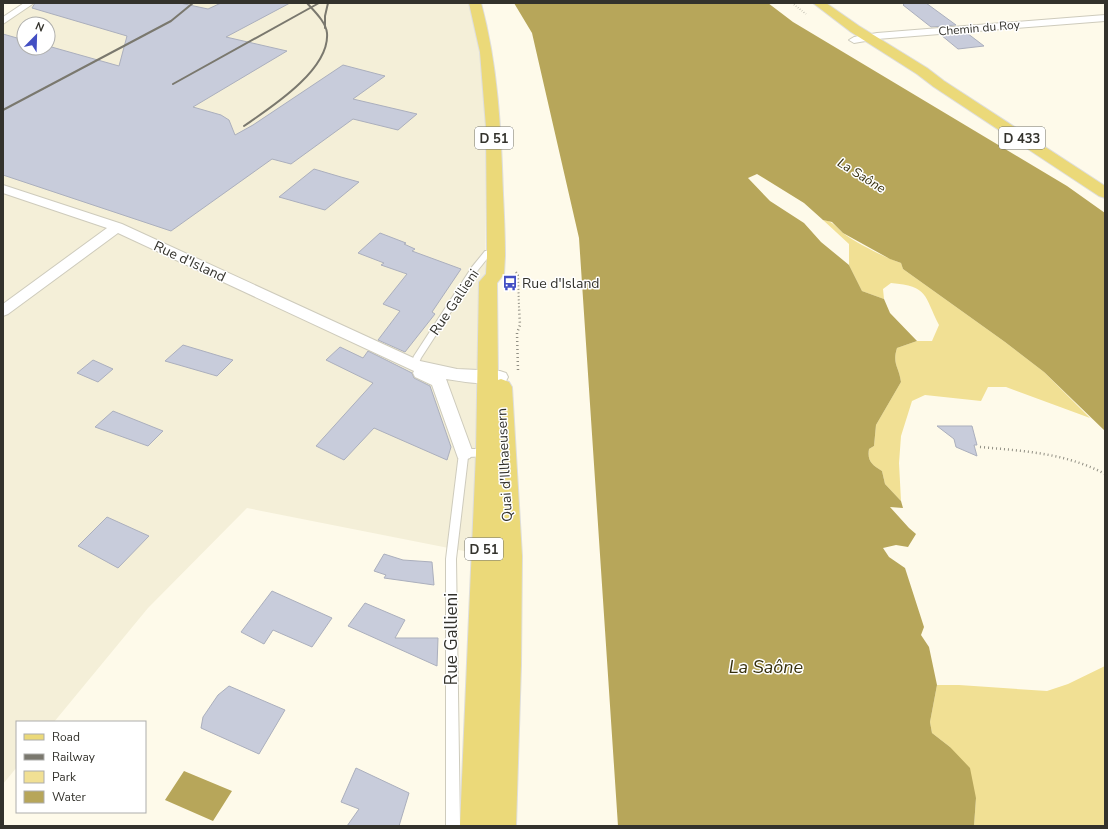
<svg xmlns="http://www.w3.org/2000/svg" width="1108" height="829" font-family="'Nunito Sans',sans-serif">
	<rect width="100%" height="100%" fill="#fefaea"/>
	<!-- built -->
	<path fill="#f4efd8" fill-rule="evenodd" d="M 34,3 L 472,3 L 486,84 L 484,555 L 247,508 L 148,608 L 54,722 L 17,722 L 17,767 L 3,784 L 3,24 ZM 24,24 L 48,24 L 48,48 L 24,48 Z"/>
	<!-- green -->
	<path fill="#f1e094" d="M 823,220 C 833,221 836,227 843,233 C 858,244 884,257 901,263 L 903,269 L 1005,342 L 1044,372 L 1090,418 L 1006,387 L 988,387 L 981,401 L 925,395 L 912,401 L 901,436 L 899,463 L 901,501 L 885,484 L 882,471 C 872,465 867,461 869,449 L 874,446 L 876,425 L 901,382 C 899,367 892,364 897,348 L 917,341 L 932,341 L 939,325 C 924,296 929,286 891,283 L 883,289 L 884,299 L 862,291 L 849,265 L 849,244 Z
		M 1105,666 L 1105,826 L 974,826 L 976,798 L 950,747 L 932,733 L 930,722 L 937,685 L 959,685 L 1047,691 L 1068,684 Z"/>
	<!-- water -->
	<path fill="#b7a65a" d="M 514,3 L 768,3 L 793,22 L 1067,186 L 1105,213 L 1105,431 L 1044,372 L 1005,342 L 903,269 L 901,263 L 890,259 L 843,233 L 832,222 L 823,220 L 804,203 L 757,174 L 748,178 L 770,201 L 804,223 L 821,242 L 849,265 L 862,291 L 884,299 L 890,313 L 917,341 L 897,348 C 892,364 899,367 901,382 L 876,425 L 874,446 L 869,449 C 867,461 872,465 882,471 L 885,484 L 901,501 L 903,508 L 890,507 L 909,528 L 916,534 L 908,547 L 896,545 L 883,548 L 889,557 L 905,568 L 924,627 L 921,635 L 929,647 L 937,685 L 930,722 L 932,733 L 950,747 L 970,768 L 976,798 L 974,826 L 618,826 L 579,238 L 532,33 Z
		M 184,771 L 232,791 L 213,821 L 165,800 Z"/>
	<!-- building -->
	<path fill="#c8ccdb" stroke="#abafbd" d="M 35,3 L 180,3 L 208,9 L 221,3 L 290,3 L 226,37 L 287,51 L 193,107 L 221,115 L 229,120 L 235,135 L 253,125 L 343,65 L 385,76 L 353,99 L 417,114 L 398,130 L 353,119 L 291,164 L 272,159 L 171,231 L 3,175 L 3,34 L 24,40 L 24,48 L 48,48 L 48,46 L 119,66 L 127,36 L 32,8 Z
		M 905,3 L 926,3 L 956,25 L 931,27 L 903,5 Z
		M 967,33 L 984,46 L 958,49 L 941,35 Z
		M 314,169 L 341,177 L 359,182 L 325,210 L 279,197 Z
		M 380,233 L 406,243 L 404,244 L 415,249 L 412,251 L 461,269 L 432,312 L 435,314 L 405,352 L 378,340 L 400,311 L 383,304 L 407,274 L 381,265 L 384,263 L 358,253 Z
		M 183,345 L 233,360 L 217,376 L 165,361 Z
		M 340,347 L 363,358 L 368,351 L 412,373 L 414,378 L 430,386 L 451,447 L 447,460 L 374,428 L 344,460 L 316,446 L 373,383 L 326,360 Z
		M 93,360 L 113,369 L 98,382 L 77,373 Z
		M 113,411 L 163,431 L 148,446 L 95,427 Z
		M 937,426 L 972,426 L 977,445 L 974,445 L 977,456 L 956,447 L 954,439 Z
		M 107,517 L 149,536 L 118,568 L 78,546 Z
		M 384,554 L 403,560 L 432,562 L 434,585 L 384,578 L 386,575 L 374,571 Z
		M 272,591 L 332,618 L 312,647 L 273,630 L 264,644 L 241,632 Z
		M 365,603 L 405,620 L 395,638 L 438,638 L 437,666 L 348,626 Z
		M 229,686 L 285,710 L 259,754 L 201,728 L 203,717 L 218,695 Z
		M 356,768 L 409,793 L 399,826 L 347,826 L 359,809 L 341,802 Z"/>
	<g fill="none" stroke-linecap="round" stroke-linejoin="round">
		<!-- lane casing -->
		<g stroke="#cecbbc" stroke-width="2">
			<path id="lane" d="M 485,251 L 496,251 L 500,253 L 496,255 L 490,255 L 478,270 L 421,358 L 417,367 L 411,367 L 410,365 L 414,356 L 472,267 Z
				M 464,449 L 487,449 L 490,450 L 492,453 L 490,456 L 468,457 L 456,559 L 460,826 L 446,826 L 446,559 L 459,453 L 461,450 Z"/>
		</g>
		<!-- street casing -->
		<g stroke="#cecbbc" stroke-width="2">
			<path id="street" d="M 24,3 L 34,3 L 3,24 L 3,17 Z
				M 1105,15 L 1105,21 L 877,39 L 854,43 L 849,40 L 854,37 L 877,33 Z
				M 3,185 L 122,224 L 420,361 L 457,369 L 500,371 L 506,373 L 508,377 L 506,381 C 487,386 465,382 446,379 L 473,453 L 470,458 L 464,460 L 458,458 L 432,385 L 415,377 L 413,373 L 414,371 L 118,233 L 8,314 L 3,316 L 3,304 L 107,228 L 3,193 Z"/>
		</g>
		<!-- primary casing -->
		<g stroke="#dededd" stroke-width="2">
			<path id="primary" d="M 469,3 L 481,3 C 498,66 501,129 503,194 C 504,215 505,235 505,256 L 504,274 L 497,283 L 498,380 L 501,379 L 509,382 L 512,387 L 522,556 L 521,665 L 516,826 L 460,826 L 476,453 L 479,282 L 486,274 L 487,256 L 486,127 L 480,52 Z
				M 813,3 L 826,3 L 859,26 L 927,68 L 944,81 L 1105,186 L 1105,198 L 1099,196 L 934,87 L 917,74 L 851,32 Z"/>
		</g>
		<!-- path-far2 -->
		<path stroke="#918f84" stroke-width="1.5" stroke-dasharray="0.5 2" stroke-linecap="butt" d="M 792,3 L 806,14"/>
		<!-- path-far1 -->
		<path stroke="#918f84" stroke-width="2" stroke-dasharray="1 2.5" stroke-linecap="butt" d="M 516,272 L 518,275 L 519,308"/>
		<!-- path -->
		<path stroke="#918f84" stroke-width="2.5" stroke-dasharray="1 3" stroke-linecap="butt" d="M 518,370 L 517,333 L 520,325 L 519,307
			M 980,447 C 1024,451 1066,453 1105,474"/>
		<!-- lane -->
		<use href="#lane" fill="#fff" fill-rule="evenodd"/>
		<!-- street -->
		<use href="#street" fill="#fff" fill-rule="evenodd"/>
		<!-- primary -->
		<use href="#primary" fill="#ebd979" fill-rule="evenodd"/>
		<!-- rail -->
		<path stroke="#7a786e" stroke-width="2" d="M 325,28 L 325,16 L 328,3
			M 173,84 L 319,3
			M 3,110 L 171,21 L 193,3
			M 244,126 C 270,108 330,70 327,33 C 326,22 314,11 307,3"/>
	</g>
	<!-- icons -->
	<defs>
		<g id="bus-bare" transform="scale(1.2)"><path d="M-5-6H5V4H4V6H2V4H-2V6H-4V4H-5ZM-3.5-4V0h7V-4ZM-3.5 1.2v1.5H-2V1.2ZM2 1.2v1.5H3.5V1.2Z" fill="#434fc3" stroke="#fff" stroke-width="2.5" paint-order="stroke"/></g>
	</defs>
	<g fill-rule="evenodd">
		<use href="#bus-bare" x="510" y="283"/>
	</g>
	<g text-anchor="middle" stroke-width="3" stroke-linejoin="round" paint-order="stroke">
		<!-- far-street labels -->
		<g font-size="12" fill="#33322c" stroke="#fff">
			<text transform="translate(979 28) rotate(-5)" y="4">Chemin du Roy</text>
		</g>
		<!-- shield labels -->
		<g fill="#fff" stroke="#70706b" stroke-width="1">
			<rect x="475" y="127" width="38" height="22" rx="3"/>
			<rect x="999" y="127" width="46" height="22" rx="3"/>
			<rect x="465" y="538" width="38" height="22" rx="3"/>
		</g>
		<g font-size="13" font-weight="bold" fill="#33322c">
			<text x="494" y="143">D 51</text>
			<text x="1022" y="143">D 433</text>
			<text x="484" y="554">D 51</text>
		</g>
		<!-- far-water labels -->
		<g font-size="13" font-style="italic" fill="#37300d" stroke="#fff">
			<text transform="translate(862 175) rotate(32)" y="5">La Saône</text>
		</g>
		<!-- street labels -->
		<g font-size="14" fill="#33322c" stroke="#fff">
			<text transform="translate(190 261) rotate(25)" y="5">Rue d'Island</text>
			<text transform="translate(454 302) rotate(-56)" y="5">Rue Gallieni</text>
			<text transform="translate(504 465) rotate(-93)" y="5">Quai d'Illhaeusern</text>
		</g>
		<!-- poi labels -->
		<g font-size="14" fill="#33322c" stroke="#fff" text-anchor="start">
			<text x="522" y="288">Rue d'Island</text>
		</g>
		<!-- near-street labels -->
		<g font-size="17" fill="#33322c" stroke="#fff">
			<text transform="translate(451 639) rotate(-90)" y="6">Rue Gallieni</text>
		</g>
		<!-- near-water labels -->
		<g font-size="18" font-style="italic" fill="#37300d" stroke="#fff">
			<text x="766" y="673">La Saône</text>
		</g>
	</g>
	<!-- border -->
	<rect width="1108" height="829" fill="none" stroke="#33322c" stroke-width="8"/>
	<!-- legend -->
	<rect x="16" y="721" width="130" height="92" fill="#ffffff" stroke="#adadab"/>
	<rect x="24" y="734" width="20" height="6" fill="#ebd979" stroke="#adadab"/>
	<text x="52" y="741" font-size="12" fill="#33322c">Road</text>
	<rect x="24" y="754" width="20" height="6" fill="#7a786e" stroke="#adadab"/>
	<text x="52" y="761" font-size="12" fill="#33322c">Railway</text>
	<rect x="24" y="771" width="20" height="12" fill="#f1e094" stroke="#adadab"/>
	<text x="52" y="781" font-size="12" fill="#33322c">Park</text>
	<rect x="24" y="791" width="20" height="12" fill="#b7a65a" stroke="#adadab"/>
	<text x="52" y="801" font-size="12" fill="#33322c">Water</text>
	<!-- north arrow -->
	<g transform="translate(36 36) rotate(23)"><circle r="19" fill="#ffffff" stroke="#adadab"/>
	<path d="M0-3L7 15L0 10L-7 15Z" fill="#434fc3"/>
	<text y="-6" font-size="11" font-weight="bold" text-anchor="middle" fill="#33322c">N</text>
	</g>
</svg>
